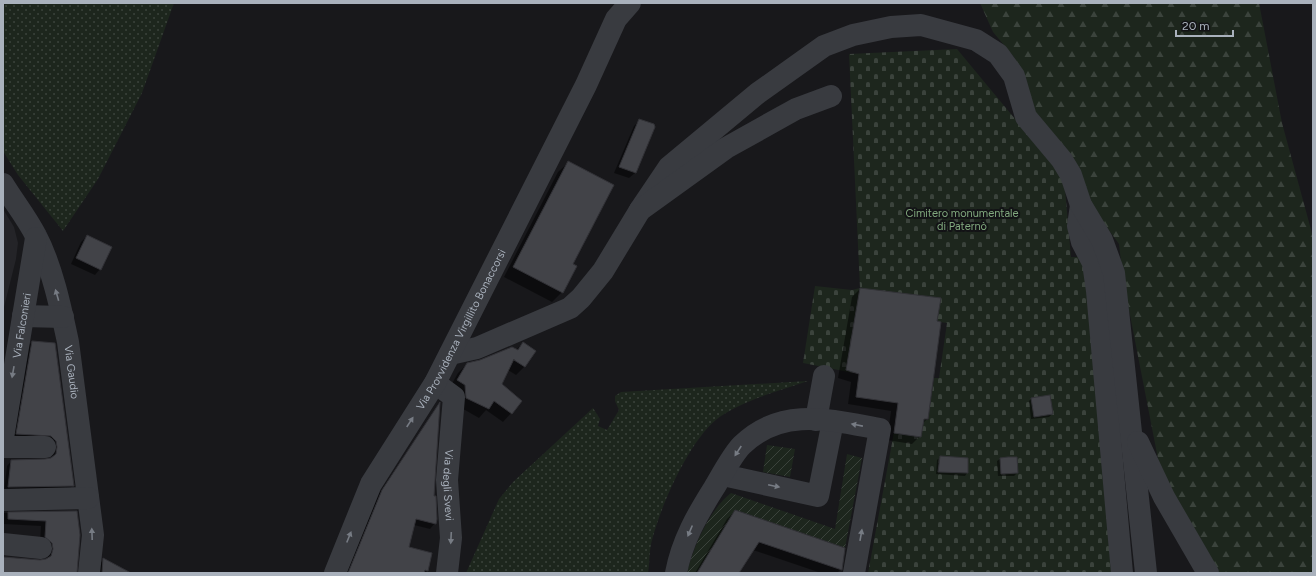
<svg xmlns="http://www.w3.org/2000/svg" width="1316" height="576" font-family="Figtree,sans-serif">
	<defs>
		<pattern id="grass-dots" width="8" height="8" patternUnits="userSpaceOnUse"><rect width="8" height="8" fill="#1d261d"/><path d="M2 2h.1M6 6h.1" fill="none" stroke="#3b433c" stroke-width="1.8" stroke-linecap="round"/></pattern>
		<pattern id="forest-firs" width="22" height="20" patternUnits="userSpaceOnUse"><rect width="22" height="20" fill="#1d261d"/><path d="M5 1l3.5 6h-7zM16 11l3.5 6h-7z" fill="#3b433c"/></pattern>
		<pattern id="cemetery-stones" width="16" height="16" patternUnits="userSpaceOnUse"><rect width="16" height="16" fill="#1d261d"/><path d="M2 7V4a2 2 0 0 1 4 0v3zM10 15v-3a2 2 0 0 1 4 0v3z" fill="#3b433c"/></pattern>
		<pattern id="garden-furrows" width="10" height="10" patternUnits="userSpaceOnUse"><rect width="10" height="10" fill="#1d261d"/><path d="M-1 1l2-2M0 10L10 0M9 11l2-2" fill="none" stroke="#3b433c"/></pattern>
	</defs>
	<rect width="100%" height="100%" fill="#18181b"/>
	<!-- built -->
	<path fill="#242428" d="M 3,209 L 14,227 L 18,243 L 16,259 L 3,311 Z"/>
	<!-- grass -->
	<path fill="url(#grass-dots)" d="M 5,3 L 174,3 L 142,93 L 98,179 L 63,231 L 18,175 L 3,151 L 3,9 Z
		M 808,381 C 779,391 747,399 721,416 C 691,436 661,505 652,540 C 649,550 650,562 648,573 L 466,573 L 499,499 L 513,482 L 593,408 L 600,419 L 598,426 L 607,430 L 619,410 L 615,401 L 615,396 L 621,392 Z"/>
	<!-- forest -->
	<path fill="url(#forest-firs)" d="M 980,3 L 1259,3 L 1282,123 L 1313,237 L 1313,573 L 1218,573 L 1170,491 L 1159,464 L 1123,279 L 1119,244 L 1084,196 L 1039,123 L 1014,57 L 993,32 Z"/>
	<!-- cemetery -->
	<path fill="url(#cemetery-stones)" d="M 957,49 L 1064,178 L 1071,257 L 1082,257 L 1085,262 L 1114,573 L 868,573 L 897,416 L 928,420 L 934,378 L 939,378 L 947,323 L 876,313 L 859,374 L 803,363 L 815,286 L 852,290 L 860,288 L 849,54 Z"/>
	<!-- garden -->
	<path fill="url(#garden-furrows)" d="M 767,445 L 795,449 L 790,477 L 763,472 Z
		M 847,454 L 862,458 L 845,548 L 735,510 L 697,573 L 687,573 C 693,547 710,509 731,493 L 835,529 Z"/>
	<!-- shadow -->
	<path fill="#0007" d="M 639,121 L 654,127 L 635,173 L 629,178 L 614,173 L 634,126 Z
		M 568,163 L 572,264 L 562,292 L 552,302 L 504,277 L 558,172 Z
		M 87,236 L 100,269 L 95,275 L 71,264 L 81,242 Z
		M 860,289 L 936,322 L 927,419 L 922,424 L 920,436 L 912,444 L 887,440 L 891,411 L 848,404 L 851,382 L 838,378 L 852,297 Z
		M 32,342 L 73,485 L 68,491 L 4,492 L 7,466 L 12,460 L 51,459 L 53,453 L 12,439 L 27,347 Z
		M 523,343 L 525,366 L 516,375 L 508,370 L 501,385 L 511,413 L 503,422 L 486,410 L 479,418 L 458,406 L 449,389 L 458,373 L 467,364 L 516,350 Z
		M 1031,399 L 1052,414 L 1049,417 L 1031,419 L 1029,401 Z
		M 439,405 L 433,496 L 435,523 L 430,529 L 414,525 L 408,548 L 427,570 L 424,573 L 346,573 L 377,496 Z
		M 940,457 L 967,459 L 967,473 L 965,476 L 936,474 L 937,460 Z
		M 1000,459 L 1017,473 L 1014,476 L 998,476 L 997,461 Z
		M 735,511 L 841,569 L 837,573 L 821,573 L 753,550 L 738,573 L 695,573 L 727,519 Z
		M 76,512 L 76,573 L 3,573 L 3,558 L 40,561 L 46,560 L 49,555 L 40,542 L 41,526 L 3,524 L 3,513 Z
		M 103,560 L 129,573 L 97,573 L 98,565 Z"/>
	<!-- building -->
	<path fill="#424348" stroke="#323237" d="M 639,119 L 654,124 L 655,127 L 636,173 L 619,167 Z
		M 568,161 L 614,185 L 573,264 L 577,266 L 563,293 L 513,267 Z
		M 87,235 L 112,247 L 101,270 L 76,258 Z
		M 860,288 L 941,298 L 937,321 L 941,322 L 928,419 L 924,419 L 921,437 L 894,433 L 898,403 L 856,397 L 859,374 L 846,370 Z
		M 32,341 L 55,343 L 74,486 L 8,487 L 11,460 L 45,459 L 51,458 L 56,454 L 57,447 L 56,441 L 51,436 L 16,434 Z
		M 523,342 L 536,351 L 525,367 L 514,360 L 514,359 L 502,384 L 522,401 L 512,414 L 494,401 L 489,409 L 466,398 L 465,385 L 457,380 L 467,363 L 480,360 L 512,347 L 518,350 Z
		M 1050,395 L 1053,414 L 1034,417 L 1031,398 Z
		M 440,402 L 434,496 L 436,496 L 437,519 L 436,524 L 416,519 L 409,547 L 432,553 L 428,571 L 425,570 L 424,573 L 348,573 L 382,490 Z
		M 940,456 L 968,458 L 968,473 L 938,472 Z
		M 1008,457 L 1017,457 L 1018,473 L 1001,474 L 1000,458 Z
		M 735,510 L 845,548 L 842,570 L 759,542 L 739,573 L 697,573 Z
		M 77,511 L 80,535 L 77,573 L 3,573 L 3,557 L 40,560 L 46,559 L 51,556 L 53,549 L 52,543 L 45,537 L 46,521 L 8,519 L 8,512 Z
		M 103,558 L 131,573 L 102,573 Z"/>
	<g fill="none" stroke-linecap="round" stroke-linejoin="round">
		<!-- minor -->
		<g stroke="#393b40" stroke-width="22">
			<path id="s1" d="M 3,184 C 14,202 27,218 36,236 C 52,266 61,309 68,342 L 93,535 L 89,573"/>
			<path d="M 1081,205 L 1078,226 L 1082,242 L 1093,263 L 1097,291 L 1122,573"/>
			<path d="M 640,210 L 669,167 L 758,93 L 824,46 L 853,35 L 891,27 L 921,25 L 976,40 L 998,54 L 1014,76 L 1026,117 L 1062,160 L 1071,175 L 1081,205 L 1102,240 L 1114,273 L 1146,573"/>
			<path d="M 23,316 L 63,317"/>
			<path d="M 450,354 L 477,348 L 570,308 L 581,298 L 603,271 L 640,210 L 726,148 L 796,109 L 831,96"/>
			<path id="s2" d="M 435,383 L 454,397 L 447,480 L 451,538 L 447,573"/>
			<path d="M 816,420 L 824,376"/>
			<path id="s3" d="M 3,438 L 36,238"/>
			<path d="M 1138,442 L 1164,497 L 1208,573"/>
			<path d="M 3,447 L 45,447"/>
			<path d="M 723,475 L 818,496 L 833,421"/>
			<path d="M 3,500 L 88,498"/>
			<path d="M 3,544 L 41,548"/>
			<path id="s4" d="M 335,573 L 371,484 L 435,383 L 586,85 L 616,19 L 630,3"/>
			<path d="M 676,573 C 682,541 697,515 714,488 C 722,475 732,455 742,445 C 782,406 831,420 880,429 L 854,573"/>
		</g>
	</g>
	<!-- one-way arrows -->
	<defs><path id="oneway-solid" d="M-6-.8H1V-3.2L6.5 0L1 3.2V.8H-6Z"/></defs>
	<g fill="#777c84">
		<use href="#oneway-solid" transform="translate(57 295) rotate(-106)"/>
		<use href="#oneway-solid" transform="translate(13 372) rotate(100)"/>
		<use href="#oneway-solid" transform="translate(410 422) rotate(-57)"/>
		<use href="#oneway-solid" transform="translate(857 425) rotate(-169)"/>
		<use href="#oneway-solid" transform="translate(738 451) rotate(123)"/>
		<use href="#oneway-solid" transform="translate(774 486) rotate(12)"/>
		<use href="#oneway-solid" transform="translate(690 531) rotate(113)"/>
		<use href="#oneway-solid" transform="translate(92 534) rotate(-92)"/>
		<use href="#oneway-solid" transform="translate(861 535) rotate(-80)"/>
		<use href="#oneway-solid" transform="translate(349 537) rotate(-68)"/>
		<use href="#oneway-solid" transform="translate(451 538) rotate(93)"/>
	</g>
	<g text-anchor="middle" stroke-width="4" stroke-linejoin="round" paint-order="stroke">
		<!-- park labels -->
		<g font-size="11" fill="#81a87e" stroke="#131316">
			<text x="962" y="217">Cimitero monumentale<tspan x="962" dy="13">di Paternò</tspan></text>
		</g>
		<!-- street labels -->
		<g font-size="11" fill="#a9b1bc" stroke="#131316">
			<text dy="4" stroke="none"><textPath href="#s3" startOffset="114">Via Falconieri</textPath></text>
			<text dy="4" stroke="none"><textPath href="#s4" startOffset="275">Via Provvidenza Virgillito Bonaccorsi</textPath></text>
			<text dy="4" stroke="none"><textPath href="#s1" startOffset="203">Via Gaudio</textPath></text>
			<text dy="4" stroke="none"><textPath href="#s2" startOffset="112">Via degli Svevi</textPath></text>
		</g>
	</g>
	<!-- border -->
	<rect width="1316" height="576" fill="none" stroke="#a9b1bc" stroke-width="8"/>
	<!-- scale -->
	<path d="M1176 30v6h57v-6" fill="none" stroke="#a9b1bc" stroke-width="2"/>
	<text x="1182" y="30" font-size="12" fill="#a9b1bc" stroke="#131316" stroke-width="3" paint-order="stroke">20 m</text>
</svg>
